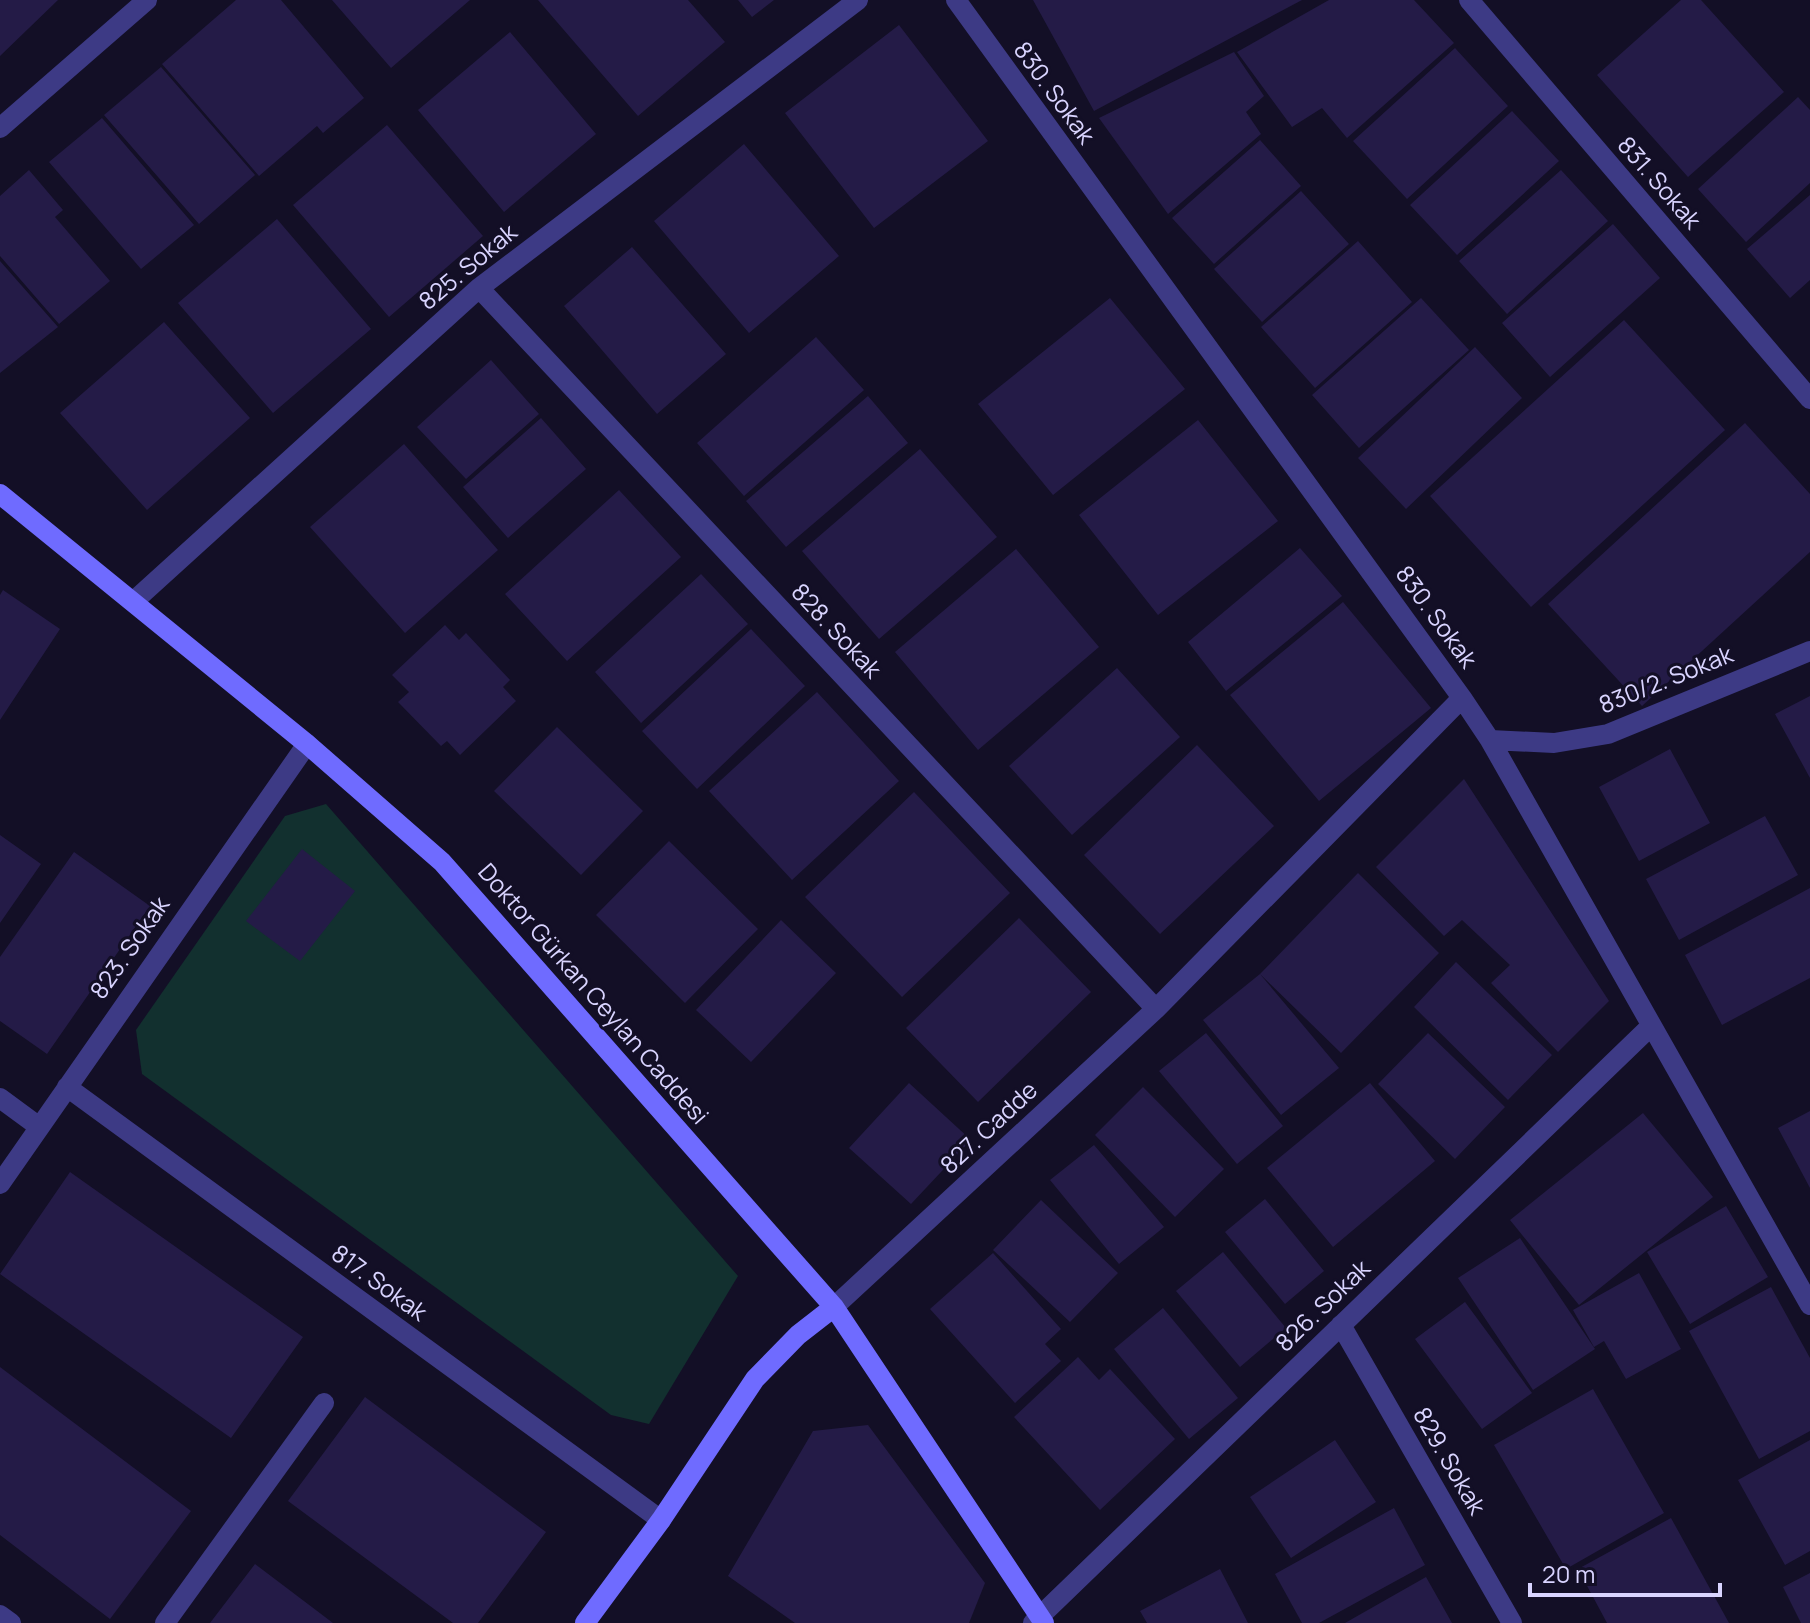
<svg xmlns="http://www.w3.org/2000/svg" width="1810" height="1623" font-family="Manrope,sans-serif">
	<rect width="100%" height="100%" fill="#130f26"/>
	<!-- green -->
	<path fill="#12302f" d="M 326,804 L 738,1276 L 649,1424 L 611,1415 L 142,1074 L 136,1030 L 285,816 Z"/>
	<!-- building -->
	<path fill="#241b47" d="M 0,0 L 58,0 L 0,56 Z
		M 236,0 L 281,0 L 364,98 L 323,133 L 317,126 L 259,176 L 162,64 Z
		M 332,0 L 470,0 L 391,68 Z
		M 538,0 L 688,0 L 725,42 L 638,116 Z
		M 738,0 L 774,0 L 752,17 Z
		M 1033,0 L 1302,0 L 1094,111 Z
		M 1329,0 L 1414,0 L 1454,43 L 1347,138 L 1322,108 L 1292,127 L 1237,52 Z
		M 1681,0 L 1701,0 L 1784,92 L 1688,177 L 1597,75 Z
		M 899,25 L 988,141 L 874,228 L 785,113 Z
		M 510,32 L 596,134 L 504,212 L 418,110 Z
		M 1455,48 L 1508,106 L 1407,199 L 1353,141 Z
		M 1234,52 L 1264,96 L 1246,112 L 1261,134 L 1168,214 L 1099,118 Z
		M 161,67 L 255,175 L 199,224 L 104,115 Z
		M 1798,97 L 1810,110 L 1810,183 L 1746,242 L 1698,189 Z
		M 1512,111 L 1559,161 L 1457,255 L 1410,205 Z
		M 102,118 L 194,225 L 141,269 L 49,162 Z
		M 387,125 L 483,236 L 389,317 L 293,205 Z
		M 1260,140 L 1301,186 L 1214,264 L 1172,218 Z
		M 744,144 L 839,256 L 749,333 L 654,221 Z
		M 29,170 L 63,210 L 55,217 L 110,281 L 59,324 L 0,256 L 0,196 Z
		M 1561,170 L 1608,221 L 1507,314 L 1459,261 Z
		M 1301,191 L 1349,244 L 1262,322 L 1214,269 Z
		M 1810,195 L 1810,280 L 1790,298 L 1747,249 Z
		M 277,219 L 371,329 L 273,413 L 178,303 Z
		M 1613,224 L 1660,278 L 1550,377 L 1502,323 Z
		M 1358,241 L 1412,302 L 1315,388 L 1261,327 Z
		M 632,247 L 726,354 L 657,414 L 564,306 Z
		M 0,261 L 58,327 L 0,373 Z
		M 1110,298 L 1185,389 L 1053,495 L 978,404 Z
		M 1421,298 L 1469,350 L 1359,448 L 1312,395 Z
		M 1624,320 L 1725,430 L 1531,607 L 1430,496 Z
		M 164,322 L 250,418 L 147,510 L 60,413 Z
		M 816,337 L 864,390 L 744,496 L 697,443 Z
		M 1475,347 L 1522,398 L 1406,509 L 1358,458 Z
		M 491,360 L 539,414 L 466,479 L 417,427 Z
		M 868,396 L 908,443 L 786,547 L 746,501 Z
		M 541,418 L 586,469 L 508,538 L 463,487 Z
		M 1198,420 L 1278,521 L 1158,615 L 1079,515 Z
		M 1745,423 L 1810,494 L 1810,552 L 1642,706 L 1548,604 Z
		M 404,444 L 498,550 L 405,633 L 310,527 Z
		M 920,449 L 997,537 L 879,639 L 802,551 Z
		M 619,490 L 681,557 L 567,661 L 505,594 Z
		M 1300,548 L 1342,596 L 1226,691 L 1188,642 Z
		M 1016,549 L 1099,647 L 978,750 L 895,652 Z
		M 701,574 L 748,624 L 641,723 L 595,672 Z
		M 3,590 L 60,629 L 0,720 L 0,595 Z
		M 1343,602 L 1431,708 L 1319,801 L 1230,695 Z
		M 445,625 L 459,640 L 466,633 L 510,680 L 503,687 L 516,701 L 460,755 L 447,741 L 441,746 L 398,702 L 409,692 L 392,675 Z
		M 751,629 L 805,686 L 697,789 L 642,731 Z
		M 1117,668 L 1180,737 L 1072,835 L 1009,766 Z
		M 817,692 L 899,781 L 792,880 L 709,791 Z
		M 1810,696 L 1810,778 L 1775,714 Z
		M 557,727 L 643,811 L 581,875 L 494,791 Z
		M 1197,745 L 1274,826 L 1160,934 L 1084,855 Z
		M 1670,749 L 1710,823 L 1639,861 L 1599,787 Z
		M 1464,779 L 1609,1001 L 1558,1052 L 1491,983 L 1510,965 L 1462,920 L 1444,936 L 1376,867 Z
		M 914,792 L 1010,893 L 902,997 L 805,897 Z
		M 1765,816 L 1798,875 L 1679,940 L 1646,879 Z
		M 0,835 L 41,864 L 0,923 Z
		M 669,841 L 758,929 L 685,1003 L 596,915 Z
		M 302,849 L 355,891 L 300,961 L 246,921 Z
		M 74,852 L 150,906 L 47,1054 L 0,1021 L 0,957 Z
		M 1358,873 L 1439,953 L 1341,1053 L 1260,974 L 1339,1068 L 1281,1115 L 1203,1020 L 1260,974 Z
		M 1810,888 L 1810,978 L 1722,1025 L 1685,955 Z
		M 1019,918 L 1091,992 L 978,1102 L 906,1028 Z
		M 781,920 L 836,973 L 751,1062 L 696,1010 Z
		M 1456,962 L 1552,1055 L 1508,1100 L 1414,1007 Z
		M 1206,1033 L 1283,1126 L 1237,1164 L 1159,1071 Z
		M 1428,1033 L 1505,1107 L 1455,1159 L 1378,1084 Z
		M 909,1083 L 971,1140 L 911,1204 L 849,1148 Z
		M 1370,1083 L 1435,1161 L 1333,1247 L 1267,1168 Z
		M 1143,1087 L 1224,1169 L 1175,1217 L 1095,1135 Z
		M 1810,1111 L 1810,1188 L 1778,1128 Z
		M 1643,1113 L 1713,1197 L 1579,1305 L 1510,1220 Z
		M 1094,1145 L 1164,1227 L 1119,1264 L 1050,1180 Z
		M 70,1172 L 303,1337 L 231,1438 L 0,1274 Z
		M 1265,1199 L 1324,1271 L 1285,1304 L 1225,1232 Z
		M 1041,1200 L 1118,1273 L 1070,1322 L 993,1250 Z
		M 1726,1206 L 1768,1277 L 1690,1324 L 1647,1252 Z
		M 1520,1238 L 1595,1349 L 1533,1390 L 1458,1278 Z
		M 1223,1252 L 1286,1328 L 1240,1367 L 1176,1291 Z
		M 993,1253 L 1061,1329 L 1045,1344 L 1061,1361 L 1015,1403 L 930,1309 Z
		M 1639,1273 L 1681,1349 L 1626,1379 L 1604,1341 L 1594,1347 L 1573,1310 Z
		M 1771,1287 L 1810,1358 L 1810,1431 L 1759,1459 L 1689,1331 Z
		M 1465,1302 L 1532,1393 L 1482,1429 L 1415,1339 Z
		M 1163,1308 L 1238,1398 L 1189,1439 L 1114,1349 Z
		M 1078,1357 L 1099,1380 L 1110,1369 L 1175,1439 L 1100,1510 L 1014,1417 Z
		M 0,1367 L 191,1511 L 110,1619 L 0,1535 Z
		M 1593,1389 L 1664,1513 L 1566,1569 L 1494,1445 Z
		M 365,1397 L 546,1532 L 478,1623 L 453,1623 L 288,1501 Z
		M 868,1425 L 985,1583 L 969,1623 L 795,1623 L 728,1576 L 813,1431 Z
		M 1335,1440 L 1376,1502 L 1291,1558 L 1250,1497 Z
		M 1810,1440 L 1810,1551 L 1785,1565 L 1738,1480 Z
		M 1394,1508 L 1425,1565 L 1319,1623 L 1302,1623 L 1275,1574 Z
		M 1671,1518 L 1729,1623 L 1607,1623 L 1578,1569 Z
		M 255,1564 L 333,1623 L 210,1623 Z
		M 1220,1569 L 1248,1623 L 1147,1623 L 1140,1611 Z
		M 1810,1573 L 1810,1623 L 1801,1623 L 1783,1587 Z
		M 1426,1577 L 1452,1623 L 1345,1623 Z"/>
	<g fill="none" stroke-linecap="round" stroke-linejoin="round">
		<!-- street -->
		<path stroke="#3d3a85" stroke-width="20" d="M 956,0 L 1462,698 L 1490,740 L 1810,1305
			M 1469,0 L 1810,399
			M 0,128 L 147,0
			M 479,288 L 1156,1009
			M 134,601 L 479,288 L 858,0
			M 1490,740 L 1554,743 L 1608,734 L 1810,651
			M 67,1087 L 661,1520
			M 0,1098 L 38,1126
			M 0,1184 L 307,744
			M 834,1307 L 1156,1009 L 1462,698
			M 1341,1325 L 1512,1623
			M 0,1615 L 11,1623
			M 165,1623 L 324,1403
			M 1033,1623 L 1650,1027"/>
		<!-- secondary -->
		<path stroke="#6f6bff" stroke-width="20" d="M 0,494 L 307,744 L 442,862 L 834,1307 L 1044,1623
			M 585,1623 L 661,1520 L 755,1379 L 798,1335 L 834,1307"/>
	</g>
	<g text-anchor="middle" stroke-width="6" stroke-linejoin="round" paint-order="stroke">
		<!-- street labels -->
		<g font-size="24" fill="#d9d4ff" stroke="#130f26">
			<text transform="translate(1054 93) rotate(54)" y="8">830. Sokak</text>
			<text transform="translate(1659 183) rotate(49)" y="8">831. Sokak</text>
			<text transform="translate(468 267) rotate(-40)" y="8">825. Sokak</text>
			<text transform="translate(1436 617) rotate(54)" y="8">830. Sokak</text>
			<text transform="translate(836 631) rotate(47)" y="8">828. Sokak</text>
			<text transform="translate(1666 680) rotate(-22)" y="8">830/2. Sokak</text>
			<text transform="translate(130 948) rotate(-55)" y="8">823. Sokak</text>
			<text transform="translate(593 994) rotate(49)" y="8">Doktor Gürkan Ceylan Caddesi</text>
			<text transform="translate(989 1128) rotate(-43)" y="8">827. Cadde</text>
			<text transform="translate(379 1283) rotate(36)" y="8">817. Sokak</text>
			<text transform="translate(1323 1306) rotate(-44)" y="8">826. Sokak</text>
			<text transform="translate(1449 1461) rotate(60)" y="8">829. Sokak</text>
		</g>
	</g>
	<!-- scale -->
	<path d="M1530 1583v12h190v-12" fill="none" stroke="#d9d4ff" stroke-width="4"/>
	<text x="1542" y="1583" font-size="24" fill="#d9d4ff" stroke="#130f26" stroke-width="6" paint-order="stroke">20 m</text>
</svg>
